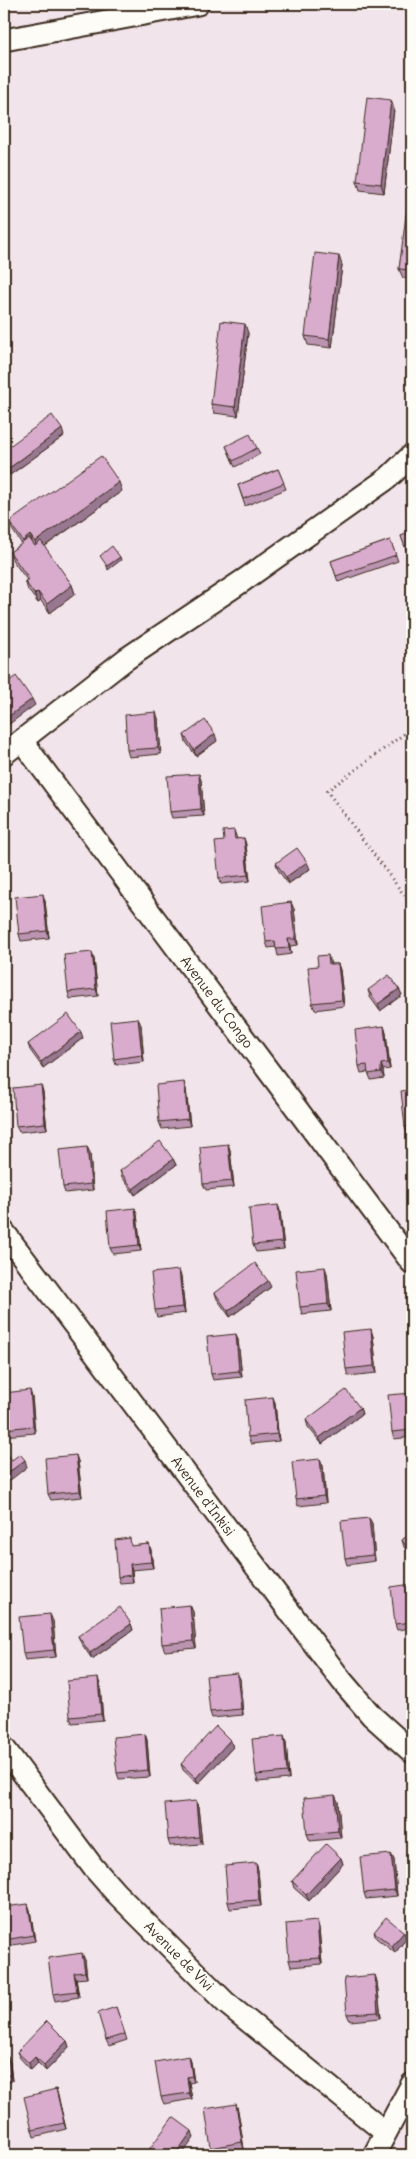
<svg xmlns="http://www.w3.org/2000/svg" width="416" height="2159" font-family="Delius,sans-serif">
	<rect width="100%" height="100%" fill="#f2e4eb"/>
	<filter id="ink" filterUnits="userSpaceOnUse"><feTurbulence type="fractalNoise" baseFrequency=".02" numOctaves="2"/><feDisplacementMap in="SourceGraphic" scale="10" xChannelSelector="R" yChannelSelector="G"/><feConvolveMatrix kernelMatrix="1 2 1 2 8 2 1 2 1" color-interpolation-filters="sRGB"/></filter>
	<g filter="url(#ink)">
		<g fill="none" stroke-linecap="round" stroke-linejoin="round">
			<!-- minor casing -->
			<g stroke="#3b2a1e" stroke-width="25">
				<path id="minor" d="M 4,40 L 198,4
					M 22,741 L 412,1263
					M 4,754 L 126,659 L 244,580 L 388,478 L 412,455
					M 4,1232 L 342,1681 L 372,1716 L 412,1752
					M 4,1748 L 93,1867 L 115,1892 L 226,2003 L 386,2133
					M 374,2155 L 412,2084"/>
			</g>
			<!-- path -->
			<path stroke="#3b2a1e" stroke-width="3" stroke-dasharray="1 4" stroke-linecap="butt" d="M 412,728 L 327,791 L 412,906"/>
			<!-- minor -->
			<use href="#minor" stroke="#fdfcf7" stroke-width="21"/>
		</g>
		<!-- wall -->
		<path fill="#bb94b1" stroke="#3b2a1e" d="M 394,109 L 384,193 L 360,190 L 357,181 Z
			M 412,186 L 412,279 L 403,278 L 399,269 Z
			M 342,265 L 332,348 L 308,345 L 305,336 Z
			M 248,333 L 238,416 L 214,413 L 211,404 Z
			M 64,436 L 10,475 L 4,466 L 4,450 Z
			M 226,446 L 257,448 L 260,454 L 235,467 Z
			M 278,469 L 286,489 L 245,506 L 238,485 Z
			M 122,491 L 44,547 L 72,585 L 75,594 L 50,613 L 41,601 L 38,603 L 28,590 L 25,581 L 27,580 L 13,561 L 10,552 L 22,544 L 13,531 L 9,522 Z
			M 412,532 L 412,557 L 409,558 L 401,536 Z
			M 390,540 L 398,561 L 338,582 L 331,561 Z
			M 158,718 L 161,754 L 129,757 L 127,750 Z
			M 184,735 L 217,741 L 196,756 L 186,742 Z
			M 201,780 L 204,816 L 172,818 L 170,812 Z
			M 234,830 L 237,839 L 244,838 L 246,845 L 250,881 L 221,884 L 219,878 L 224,841 Z
			M 276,863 L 310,869 L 288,884 L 278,870 Z
			M 45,901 L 49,938 L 21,941 L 19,934 Z
			M 294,909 L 298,945 L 290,946 L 291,954 L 278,956 L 276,947 L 268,948 L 266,942 Z
			M 328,955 L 331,964 L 338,964 L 340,970 L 344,1006 L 315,1010 L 312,1003 L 318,966 Z
			M 94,959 L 98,996 L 70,999 L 68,992 Z
			M 399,989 L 402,995 L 380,1011 L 370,997 L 368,990 Z
			M 141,1025 L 144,1062 L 116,1065 L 114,1059 Z
			M 384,1026 L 386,1033 L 390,1069 L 383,1070 L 384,1078 L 371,1080 L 368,1072 L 361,1073 L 359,1066 Z
			M 83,1038 L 43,1068 L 30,1050 L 28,1044 Z
			M 412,1080 L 412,1133 L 407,1134 L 405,1127 Z
			M 41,1085 L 43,1092 L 47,1129 L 19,1132 L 16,1126 Z
			M 186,1089 L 190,1126 L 162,1129 L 159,1122 Z
			M 228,1144 L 230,1150 L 234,1187 L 206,1190 L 203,1184 Z
			M 87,1147 L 90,1153 L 93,1190 L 65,1193 L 63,1187 Z
			M 173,1159 L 176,1165 L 135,1195 L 122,1177 L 120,1171 Z
			M 278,1205 L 280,1211 L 284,1249 L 256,1252 L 253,1245 Z
			M 137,1214 L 141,1251 L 113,1254 L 110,1248 Z
			M 327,1273 L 331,1311 L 302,1314 L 300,1307 Z
			M 181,1276 L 185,1313 L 157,1317 L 155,1310 Z
			M 271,1287 L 230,1317 L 217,1299 L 215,1293 Z
			M 236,1334 L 238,1340 L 242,1377 L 213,1380 L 211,1374 Z
			M 373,1336 L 377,1373 L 348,1376 L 346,1369 Z
			M 4,1393 L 32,1397 L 35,1433 L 4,1436 Z
			M 412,1393 L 412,1437 L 394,1439 L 392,1432 Z
			M 273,1397 L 275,1404 L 279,1441 L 251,1444 L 248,1437 Z
			M 360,1408 L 362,1414 L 322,1444 L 308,1427 L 306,1420 Z
			M 320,1459 L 323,1466 L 326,1503 L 298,1506 L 296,1499 Z
			M 78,1461 L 82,1497 L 51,1500 L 48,1494 Z
			M 369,1518 L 372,1524 L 375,1561 L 347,1565 L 345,1558 Z
			M 412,1533 L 412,1557 L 404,1547 L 402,1540 Z
			M 149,1544 L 151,1550 L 153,1568 L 132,1570 L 133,1582 L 120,1583 L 118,1577 L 133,1546 Z
			M 412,1584 L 412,1628 L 397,1630 L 395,1624 Z
			M 190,1605 L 193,1612 L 196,1648 L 165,1651 L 162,1644 Z
			M 53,1621 L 56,1657 L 25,1660 L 23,1653 Z
			M 131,1624 L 133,1630 L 92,1659 L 81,1643 L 78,1636 Z
			M 237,1673 L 240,1679 L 243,1715 L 212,1718 L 210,1712 Z
			M 100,1684 L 103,1720 L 72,1723 L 70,1717 Z
			M 145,1734 L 147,1740 L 150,1777 L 119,1779 L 117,1773 Z
			M 230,1740 L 233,1747 L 198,1784 L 183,1770 L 181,1764 Z
			M 286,1742 L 289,1779 L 258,1782 L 256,1775 Z
			M 335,1795 L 338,1802 L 341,1838 L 310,1841 L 307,1834 Z
			M 196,1801 L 198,1807 L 202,1844 L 170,1846 L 168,1840 Z
			M 391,1854 L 394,1860 L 397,1896 L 366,1899 L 364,1893 Z
			M 341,1858 L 343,1864 L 309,1901 L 294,1888 L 292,1881 Z
			M 256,1863 L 258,1870 L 261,1906 L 230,1909 L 228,1902 Z
			M 28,1904 L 30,1910 L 35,1941 L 8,1946 L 5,1940 Z
			M 317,1921 L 319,1928 L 322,1964 L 291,1967 L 289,1960 Z
			M 374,1932 L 406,1939 L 395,1953 L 376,1938 Z
			M 85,1960 L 87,1978 L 76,1979 L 79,1997 L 55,2001 L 53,1994 Z
			M 375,1975 L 377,1982 L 381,2018 L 350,2021 L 347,2014 Z
			M 116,2007 L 127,2040 L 109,2046 L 106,2040 Z
			M 67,2041 L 69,2047 L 46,2071 L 38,2063 L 31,2070 L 20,2058 L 17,2052 Z
			M 8,2056 L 10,2063 L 12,2081 L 4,2083 L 4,2057 Z
			M 189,2056 L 191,2062 L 194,2082 L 189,2083 L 192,2099 L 164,2104 L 161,2097 Z
			M 56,2089 L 58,2096 L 66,2129 L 34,2137 L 32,2130 Z
			M 236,2104 L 238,2111 L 244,2149 L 213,2154 L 211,2148 Z"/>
		<!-- shaded-wall -->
		<path fill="#987890" stroke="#3b2a1e" d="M 391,100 L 394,109 L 384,193 L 381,184 Z
			M 339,256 L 342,265 L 332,348 L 329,339 Z
			M 245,324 L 248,333 L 238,416 L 235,407 Z
			M 62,429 L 64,436 L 10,475 L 8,469 Z
			M 119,482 L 122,491 L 38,551 L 35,542 Z
			M 30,535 L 33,544 L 26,550 L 23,541 Z
			M 120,557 L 121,560 L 108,570 L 107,566 Z
			M 72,585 L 75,594 L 50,613 L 47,604 Z
			M 38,592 L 41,601 L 38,603 L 34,594 Z
			M 32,699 L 35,705 L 4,728 L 4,720 Z
			M 156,712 L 158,718 L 161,754 L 158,748 Z
			M 215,734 L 217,741 L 196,756 L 194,750 Z
			M 199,774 L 201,780 L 204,816 L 201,809 Z
			M 244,838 L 246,845 L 250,881 L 248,875 Z
			M 307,862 L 310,869 L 288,884 L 286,877 Z
			M 43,894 L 45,901 L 49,938 L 47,931 Z
			M 291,902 L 294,909 L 298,945 L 295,939 Z
			M 288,939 L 290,946 L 291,954 L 289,948 Z
			M 92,952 L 94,959 L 98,996 L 96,989 Z
			M 338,964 L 340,970 L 344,1006 L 342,1000 Z
			M 399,989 L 402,995 L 380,1011 L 378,1004 Z
			M 138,1018 L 141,1025 L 144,1062 L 142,1055 Z
			M 384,1026 L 386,1033 L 390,1069 L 388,1063 Z
			M 81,1032 L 83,1038 L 43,1068 L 41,1062 Z
			M 381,1064 L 383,1070 L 384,1078 L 381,1072 Z
			M 184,1082 L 186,1089 L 190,1126 L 188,1119 Z
			M 41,1085 L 43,1092 L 47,1129 L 45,1123 Z
			M 228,1144 L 230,1150 L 234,1187 L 232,1181 Z
			M 87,1147 L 90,1153 L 93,1190 L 91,1184 Z
			M 173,1159 L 176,1165 L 135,1195 L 133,1189 Z
			M 278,1205 L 280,1211 L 284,1249 L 282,1242 Z
			M 135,1208 L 137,1214 L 141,1251 L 139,1245 Z
			M 325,1267 L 327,1273 L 331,1311 L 328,1304 Z
			M 179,1270 L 181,1276 L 185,1313 L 183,1307 Z
			M 268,1281 L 271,1287 L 230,1317 L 228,1311 Z
			M 371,1329 L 373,1336 L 377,1373 L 374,1366 Z
			M 236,1334 L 238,1340 L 242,1377 L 239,1371 Z
			M 30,1390 L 32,1397 L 35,1433 L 33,1426 Z
			M 273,1397 L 275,1404 L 279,1441 L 277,1434 Z
			M 360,1408 L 362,1414 L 322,1444 L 319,1438 Z
			M 76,1455 L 78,1461 L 82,1497 L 80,1491 Z
			M 320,1459 L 323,1466 L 326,1503 L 324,1496 Z
			M 25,1460 L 27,1467 L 4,1485 L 4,1476 Z
			M 369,1518 L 372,1524 L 375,1561 L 373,1555 Z
			M 149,1544 L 151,1550 L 153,1568 L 151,1562 Z
			M 130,1564 L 132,1570 L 133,1582 L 131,1575 Z
			M 190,1605 L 193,1612 L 196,1648 L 193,1641 Z
			M 50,1614 L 53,1621 L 56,1657 L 54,1650 Z
			M 131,1624 L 133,1630 L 92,1659 L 90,1653 Z
			M 237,1673 L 240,1679 L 243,1715 L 241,1709 Z
			M 98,1678 L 100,1684 L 103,1720 L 101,1714 Z
			M 145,1734 L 147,1740 L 150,1777 L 148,1770 Z
			M 284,1736 L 286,1742 L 289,1779 L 287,1772 Z
			M 230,1740 L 233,1747 L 198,1784 L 196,1778 Z
			M 335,1795 L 338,1802 L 341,1838 L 338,1831 Z
			M 196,1801 L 198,1807 L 202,1844 L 199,1837 Z
			M 391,1854 L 394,1860 L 397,1896 L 395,1890 Z
			M 341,1858 L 343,1864 L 309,1901 L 306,1895 Z
			M 256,1863 L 258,1870 L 261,1906 L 259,1900 Z
			M 28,1904 L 30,1910 L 35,1941 L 33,1935 Z
			M 317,1921 L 319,1928 L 322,1964 L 320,1958 Z
			M 404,1932 L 406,1939 L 395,1953 L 392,1946 Z
			M 82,1953 L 85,1960 L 87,1978 L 85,1972 Z
			M 74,1973 L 76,1979 L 79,1997 L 77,1991 Z
			M 375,1975 L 377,1982 L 381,2018 L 378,2012 Z
			M 67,2041 L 69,2047 L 46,2071 L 44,2065 Z
			M 8,2056 L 10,2063 L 12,2081 L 10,2075 Z
			M 189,2056 L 191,2062 L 194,2082 L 192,2076 Z
			M 35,2057 L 38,2063 L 31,2070 L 29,2063 Z
			M 187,2077 L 189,2083 L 192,2099 L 189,2093 Z
			M 56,2089 L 58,2096 L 66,2129 L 64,2123 Z
			M 236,2104 L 238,2111 L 244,2149 L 242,2142 Z
			M 192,2131 L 194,2138 L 182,2155 L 175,2155 Z"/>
		<!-- building -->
		<path fill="#d9acce" stroke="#3b2a1e" d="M 367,97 L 391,100 L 381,184 L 357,181 Z
			M 410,185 L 412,186 L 412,270 L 399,269 Z
			M 315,253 L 339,256 L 329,339 L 305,336 Z
			M 221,321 L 245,324 L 235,407 L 211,404 Z
			M 52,415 L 62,429 L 8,469 L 4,463 L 4,450 Z
			M 250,434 L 257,448 L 233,461 L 226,446 Z
			M 101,456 L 119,482 L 35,542 L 30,535 L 23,541 L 9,522 Z
			M 278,469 L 284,483 L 243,499 L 238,485 Z
			M 412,532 L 412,550 L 407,552 L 401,536 Z
			M 29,538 L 35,546 L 41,541 L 72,585 L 47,604 L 38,592 L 34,594 L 25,581 L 29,579 L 10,552 Z
			M 390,540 L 396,555 L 336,576 L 331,561 Z
			M 112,546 L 120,557 L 107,566 L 100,556 Z
			M 16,676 L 32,699 L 4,720 L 4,685 Z
			M 156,712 L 158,748 L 127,750 L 125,715 Z
			M 205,720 L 215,734 L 194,750 L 184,735 Z
			M 199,774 L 201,809 L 170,812 L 167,776 Z
			M 234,830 L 235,839 L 244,838 L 248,875 L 219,878 L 215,842 L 224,841 L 223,831 Z
			M 297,848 L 307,862 L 286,877 L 276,863 Z
			M 43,894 L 47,931 L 19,934 L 15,897 Z
			M 291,902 L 295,939 L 288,939 L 289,948 L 276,949 L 275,941 L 266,942 L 262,906 Z
			M 92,952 L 96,989 L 68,992 L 64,955 Z
			M 328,955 L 329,964 L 338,964 L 342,1000 L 312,1003 L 308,967 L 318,966 L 317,956 Z
			M 389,975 L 399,989 L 378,1004 L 368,990 Z
			M 68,1014 L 81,1032 L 41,1062 L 28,1044 Z
			M 138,1018 L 142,1055 L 114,1059 L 110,1021 Z
			M 384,1026 L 388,1063 L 381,1064 L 381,1072 L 368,1074 L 367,1065 L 359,1066 L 355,1030 Z
			M 409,1080 L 412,1080 L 412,1126 L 405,1127 L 401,1091 L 410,1090 Z
			M 184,1082 L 188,1119 L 159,1122 L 156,1085 Z
			M 41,1085 L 45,1123 L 16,1126 L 13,1088 Z
			M 160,1141 L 173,1159 L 133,1189 L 120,1171 Z
			M 228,1144 L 232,1181 L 203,1184 L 200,1147 Z
			M 87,1147 L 91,1184 L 63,1187 L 59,1150 Z
			M 278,1205 L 282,1242 L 253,1245 L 249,1208 Z
			M 135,1208 L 139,1245 L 110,1248 L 107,1211 Z
			M 255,1263 L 268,1281 L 228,1311 L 215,1293 Z
			M 325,1267 L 328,1304 L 300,1307 L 296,1270 Z
			M 179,1270 L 183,1307 L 155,1310 L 151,1273 Z
			M 371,1329 L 374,1366 L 346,1369 L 342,1332 Z
			M 236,1334 L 239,1371 L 211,1374 L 207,1337 Z
			M 30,1390 L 33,1426 L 4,1429 L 4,1393 Z
			M 346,1390 L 360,1408 L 319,1438 L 306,1420 Z
			M 412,1393 L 412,1430 L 392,1432 L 388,1395 Z
			M 273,1397 L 277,1434 L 248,1437 L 245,1400 Z
			M 4,1449 L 12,1460 L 20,1454 L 25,1460 L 4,1476 Z
			M 76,1455 L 80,1491 L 48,1494 L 45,1458 Z
			M 320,1459 L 324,1496 L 296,1499 L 292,1462 Z
			M 369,1518 L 373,1555 L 345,1558 L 341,1521 Z
			M 412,1533 L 412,1554 L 402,1540 Z
			M 130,1538 L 131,1546 L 149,1544 L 151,1562 L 130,1564 L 131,1575 L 118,1577 L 115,1540 Z
			M 412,1584 L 412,1622 L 395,1624 L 391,1587 Z
			M 190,1605 L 193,1641 L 162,1644 L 159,1608 Z
			M 120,1607 L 131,1624 L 90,1653 L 78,1636 Z
			M 50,1614 L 54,1650 L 23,1653 L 19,1617 Z
			M 237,1673 L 241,1709 L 210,1712 L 206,1676 Z
			M 98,1678 L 101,1714 L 70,1717 L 67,1681 Z
			M 216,1726 L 230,1740 L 196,1778 L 181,1764 Z
			M 145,1734 L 148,1770 L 117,1773 L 113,1737 Z
			M 284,1736 L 287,1772 L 256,1775 L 252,1739 Z
			M 335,1795 L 338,1831 L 307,1834 L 304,1798 Z
			M 196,1801 L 199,1837 L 168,1840 L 165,1804 Z
			M 326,1844 L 341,1858 L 306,1895 L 292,1881 Z
			M 391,1854 L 395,1890 L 364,1893 L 360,1857 Z
			M 256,1863 L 259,1900 L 228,1902 L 225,1866 Z
			M 28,1904 L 33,1935 L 5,1940 L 4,1930 L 4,1907 Z
			M 386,1917 L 404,1932 L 392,1946 L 374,1932 Z
			M 317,1921 L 320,1958 L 289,1960 L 286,1924 Z
			M 82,1953 L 85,1972 L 74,1973 L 77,1991 L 53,1994 L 48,1958 Z
			M 375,1975 L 378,2012 L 347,2014 L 344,1978 Z
			M 116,2007 L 125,2034 L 106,2040 L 98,2013 Z
			M 47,2021 L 67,2041 L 44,2065 L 35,2057 L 29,2063 L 17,2052 Z
			M 8,2056 L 10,2075 L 4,2076 L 4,2057 Z
			M 189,2056 L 192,2076 L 187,2077 L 189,2093 L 161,2097 L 155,2062 Z
			M 56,2089 L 64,2123 L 32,2130 L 24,2097 Z
			M 236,2104 L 242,2142 L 211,2148 L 205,2109 Z
			M 173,2117 L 192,2131 L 175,2155 L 145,2155 Z
			M 297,2150 L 297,2155 L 266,2155 Z"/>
	</g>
	<g text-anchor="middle" stroke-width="4" stroke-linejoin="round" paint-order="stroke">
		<!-- street labels -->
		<g font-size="14" fill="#3b2a1e" stroke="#fdfcf7">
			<text transform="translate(217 1002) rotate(53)" y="5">Avenue du Congo</text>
			<text transform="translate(203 1496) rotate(53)" y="5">Avenue d'Inkisi</text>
			<text transform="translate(179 1956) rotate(45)" y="5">Avenue de Vivi</text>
		</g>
	</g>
	<!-- margin -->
	<rect width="416" height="2159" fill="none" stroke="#fdfcf7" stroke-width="20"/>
	<rect x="10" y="10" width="396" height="2139" fill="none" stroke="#3b2a1e" stroke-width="2" filter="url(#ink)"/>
</svg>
